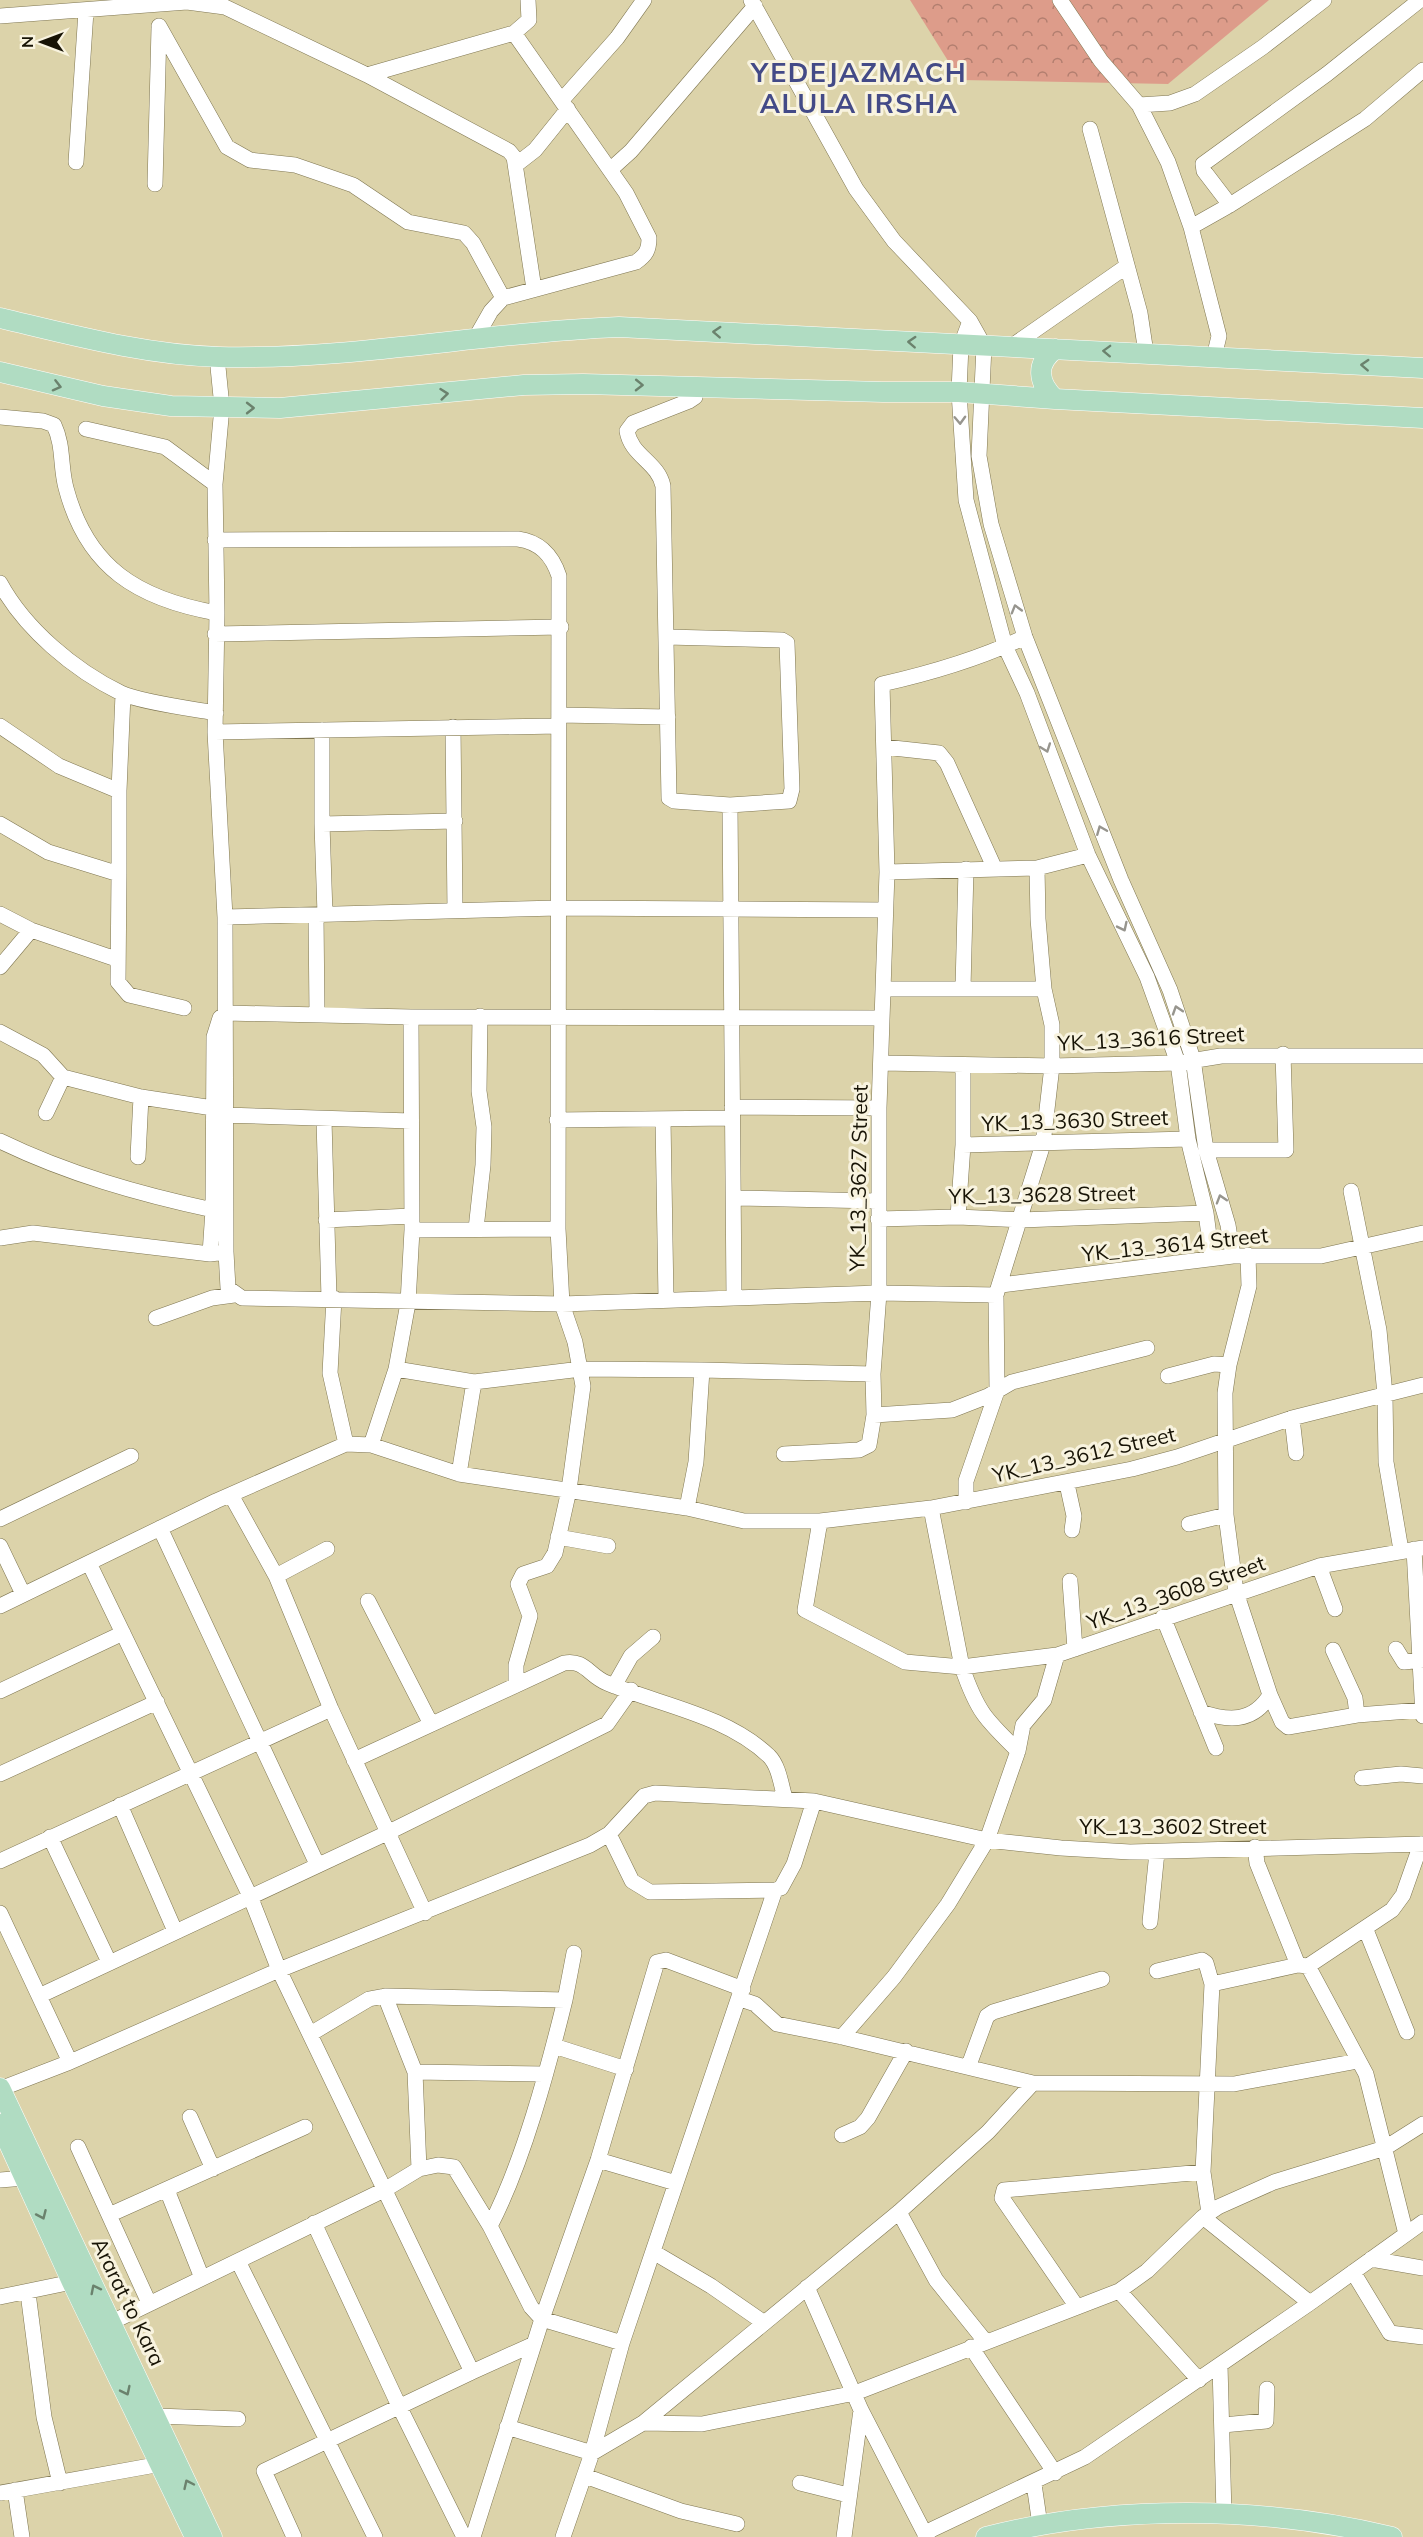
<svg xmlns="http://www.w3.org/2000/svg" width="1423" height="2537" font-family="Mulish,sans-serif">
	<defs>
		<pattern id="forest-crowns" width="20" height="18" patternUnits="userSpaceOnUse" patternTransform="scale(1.5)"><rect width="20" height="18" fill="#dd9c8a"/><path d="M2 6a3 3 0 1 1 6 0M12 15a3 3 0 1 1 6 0" fill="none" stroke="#b27e6f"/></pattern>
	</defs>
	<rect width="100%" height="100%" fill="#dcd3aa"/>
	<!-- forest -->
	<path fill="url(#forest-crowns)" d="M 910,0 L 1269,0 L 1168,84 L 960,80 Z"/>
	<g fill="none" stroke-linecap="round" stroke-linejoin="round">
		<!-- minor casing -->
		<g stroke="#7f7651" stroke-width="16">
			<path id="minor" d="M 751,0 L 856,189 L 894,241 L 970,321 L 984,346 L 979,456 L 991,524 L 1025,637 L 1121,880 L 1170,990 L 1193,1059 L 1206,1150 L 1228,1225 L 1233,1256
				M 1060,0 L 1101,61 L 1139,105 L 1170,103 L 1195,94 L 1263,47 L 1324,0
				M 0,16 L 187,2 L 225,7 L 367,75 L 514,33 L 626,193 L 649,238 C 649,250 646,255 636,262 L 503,298 L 491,311 L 475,339
				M 159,26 L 227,147 L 250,160 L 295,165 L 353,185 L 408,222 L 464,233 L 473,243 L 503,298
				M 514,33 L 529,20 L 528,0
				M 367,75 L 509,151 L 514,157 L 534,289
				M 562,100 L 617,38 L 644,0
				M 1139,105 L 1168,162 L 1191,227 L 1219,336 L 1214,357
				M 1090,129 L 1140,313 L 1146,353
				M 76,162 L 86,11
				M 517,164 L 535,150 L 568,109
				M 610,170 L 631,151 L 755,6
				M 155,184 L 159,28
				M 1230,205 L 1204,171 L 1203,164 L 1327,74 L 1420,0
				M 1191,227 L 1230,205 L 1365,119 L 1423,70
				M 970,321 L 961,345 L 959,392 L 966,500 L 1005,646 L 1027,693 L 1088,855 L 1147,977 L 1178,1063 L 1188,1139 L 1206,1213 L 1212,1258
				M 1012,346 L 1127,266
				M 0,417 L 43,421 L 54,425 C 64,446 60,466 66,488 C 87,568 138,599 217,613
				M 86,429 L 165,447 L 215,484
				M 215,540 L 518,539 C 540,542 552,555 559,576 L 558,1229 L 562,1304 L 575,1342 L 583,1386 L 569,1490 L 555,1553 L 547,1566 L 523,1574 L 518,1584 L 530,1616 L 516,1665 L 516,1685
				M 0,583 C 25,629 74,670 121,693 C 140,702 193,709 216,713
				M 215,634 L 561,627
				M 667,637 L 782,640 L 787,643 L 792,789 L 789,801 L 730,805 L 674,801 L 669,798 L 663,486 C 658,462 631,456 627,431 L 633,423 L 689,401 L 695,397 L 695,386
				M 1025,637 C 979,659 931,673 882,684 L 887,872 L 879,1108 L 879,1293 L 873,1374 L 874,1415 L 952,1410 L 988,1396 L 1012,1382 L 1147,1348
				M 559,715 L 668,717
				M 0,726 L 59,766 L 119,791 L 119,874
				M 453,727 L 455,910
				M 322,730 L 322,824 L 455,821
				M 215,732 L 558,726
				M 884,747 L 939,753 L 947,763 L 994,867
				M 119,791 L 123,694
				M 0,824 L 48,852 L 119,874 L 118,982 L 129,995 L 184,1008
				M 322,824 L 325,914
				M 1037,868 L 1088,855
				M 887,872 L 1037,868 L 1038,919 L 1044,989 L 1052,1025 L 1052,1066 L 1043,1144 L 996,1295 L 997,1391 L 966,1481 L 966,1502
				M 0,914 L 31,930 L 116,959
				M 316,915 L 317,1015
				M 225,917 L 558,908 L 884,910
				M 0,967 L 31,930
				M 963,988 L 966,869
				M 883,989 L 1044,989
				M 0,1032 L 43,1055 L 63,1077
				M 882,1063 L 1052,1066 L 1178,1063 L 1221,1056 L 1423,1056
				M 732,1107 L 879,1108
				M 46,1113 L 63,1077 L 141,1097 L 213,1108
				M 225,1115 L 411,1121
				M 663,1119 L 666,1300
				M 324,1120 L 329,1298
				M 557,1120 L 731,1118
				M 0,1141 C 68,1174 139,1194 213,1210
				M 963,1145 L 1188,1139
				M 1206,1150 L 1286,1150 L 1283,1054
				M 138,1157 L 141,1097
				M 1351,1191 L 1379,1330 L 1385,1395 L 1386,1462 L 1401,1550
				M 735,1198 L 877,1201
				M 958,1217 L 963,1145 L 963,1066
				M 878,1219 L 958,1217 L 1021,1220 L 1206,1213
				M 326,1220 L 411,1216
				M 476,1229 L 483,1165 L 484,1127 L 479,1091 L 480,1016
				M 412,1230 L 558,1229
				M 0,1238 L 33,1233 L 210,1254 L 226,1252 L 225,917 L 215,732 L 217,613 L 215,484 L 222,407 L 217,357
				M 226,1252 L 228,1288 L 242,1298 L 562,1304 L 734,1298 L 730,805
				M 210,1254 L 213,1210 L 214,1037 L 220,1018 L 226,1013 L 411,1017 L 881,1018
				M 1248,1255 L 1249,1286 L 1229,1365 L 1225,1393 L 1226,1515 L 1236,1592 L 1270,1695 L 1282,1722 L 1288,1727 L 1357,1715 L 1422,1710
				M 1001,1285 L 1233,1256 L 1321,1256 L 1423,1233
				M 334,1298 L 330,1373 L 346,1444
				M 734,1298 L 879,1293 L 996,1295
				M 156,1318 L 212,1298 L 234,1295
				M 396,1369 L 474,1382 L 581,1369 L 702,1370 L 696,1462 L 687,1508
				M 702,1370 L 873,1374
				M 1168,1376 L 1214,1364 L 1229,1365
				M 1292,1418 L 1296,1453
				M 371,1445 L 396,1369 L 408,1303 L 412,1230 L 411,1017
				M 784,1454 L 859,1450 L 869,1445 L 874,1415
				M 459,1474 L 474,1382
				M 1067,1484 L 1074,1516 L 1072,1530
				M 231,1495 L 276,1576 L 331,1709 L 425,1913
				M 931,1508 L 962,1667 C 977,1711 985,1719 1018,1751
				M 0,1519 L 131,1456
				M 820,1521 L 805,1610 L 905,1662 L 962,1667 L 1057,1655 L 1319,1566 L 1423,1548
				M 1189,1524 L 1226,1515
				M 160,1528 L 317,1864
				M 558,1537 L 608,1546
				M 0,1546 L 23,1594
				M 1414,1549 L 1423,1716
				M 89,1563 L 250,1896 L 279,1970 L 472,2372 L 264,2471 L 294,2537
				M 1319,1566 L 1335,1609
				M 276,1576 L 327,1549
				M 1070,1581 L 1075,1649
				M 368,1601 L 431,1724
				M 0,1606 L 216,1501 L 346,1444 L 371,1445 L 459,1474 L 687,1508 L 744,1521 L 820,1521 L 931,1508 L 1132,1469 L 1177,1457 L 1292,1418 L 1423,1385
				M 1163,1617 L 1216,1748
				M 1396,1649 L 1404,1662 L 1423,1660
				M 1333,1650 L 1355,1698 L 1357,1715
				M 614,1686 L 631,1656 L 653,1637
				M 0,1691 L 123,1633
				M 1201,1712 C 1228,1721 1253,1723 1270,1695
				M 354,1760 L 564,1663 C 585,1659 589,1676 607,1683 C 660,1705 726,1715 769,1756 C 779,1766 781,1785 785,1798
				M 0,1774 L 157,1702
				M 1362,1778 L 1401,1774 L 1423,1776
				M 120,1805 L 175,1931
				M 609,1834 L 632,1881 L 650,1892 L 775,1890 L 781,1888 L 794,1864 L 814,1801
				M 50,1837 L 109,1962
				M 1255,1847 L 1257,1863 L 1298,1965 L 1308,1966
				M 0,1861 L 331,1709
				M 0,1913 L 70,2062
				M 1150,1922 L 1157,1852
				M 1366,1930 L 1407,2032
				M 1157,1971 L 1202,1960 L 1206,1963 L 1212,1984 L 1203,2172 L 1209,2213
				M 1212,1984 L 1298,1965
				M 39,1996 L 387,1833 L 607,1724 L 631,1690
				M 385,1996 L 565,2000 C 548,2069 523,2163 490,2226
				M 740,1999 L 755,2004 L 777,2024 L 842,2037 L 1033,2083
				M 565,2000 L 574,1953
				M 312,2033 L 369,1999 L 385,1996 L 415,2072 L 419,2169 L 438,2165 L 454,2167 L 490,2226 L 531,2307 L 542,2319 L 622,2343
				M 842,2037 L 894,1977 L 948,1904 L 987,1840 L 1018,1751 L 1023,1725 L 1044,1700 L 1057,1655
				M 554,2046 L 626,2069
				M 969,2065 L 987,2016 L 993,2012 L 1102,1979
				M 415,2072 L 544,2074
				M 0,2089 L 70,2062 L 279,1970 L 590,1845 L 609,1834 L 644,1796 L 655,1793 L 814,1801 L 987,1840 L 1061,1848 L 1130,1852 L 1423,1844
				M 190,2117 L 213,2169
				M 842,2135 L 860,2127 L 868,2118 L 906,2051
				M 78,2147 L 149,2303
				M 598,2160 L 676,2183
				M 0,2180 L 25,2178
				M 167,2190 L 202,2278
				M 899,2212 L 936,2280 L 985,2341
				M 109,2215 L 305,2127
				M 1203,2217 L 1310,2303
				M 314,2223 L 399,2406 L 464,2537
				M 1406,2234 L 1366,2074 L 1308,1966 L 1392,1910 L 1403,1895 L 1421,1844
				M 655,2253 L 711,2286 L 763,2322
				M 1371,2259 L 1423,2268
				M 238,2261 L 375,2537
				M 1353,2272 L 1390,2333 L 1423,2337
				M 807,2287 L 861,2410 L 925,2534
				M 1119,2291 L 1199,2380
				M 28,2293 L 44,2417 L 60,2483
				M 0,2297 L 72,2282
				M 1077,2307 L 1002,2198 L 1004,2190 L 1203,2172
				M 112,2322 L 386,2189 L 419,2169
				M 971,2347 L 1055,2473
				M 1220,2365 L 1224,2515
				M 472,2372 L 534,2344
				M 157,2416 L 238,2419
				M 643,2423 L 702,2424 L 855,2393 L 1119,2291 L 1147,2271 L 1203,2217 L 1218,2207 L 1274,2182 L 1385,2148 L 1423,2124
				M 1223,2425 L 1266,2421 L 1267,2389
				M 507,2427 L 592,2453 L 643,2423 L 899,2212 L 988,2132 L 1033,2083 L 1234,2084 L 1358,2061
				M 585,2476 L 681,2511 L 737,2524
				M 800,2483 L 848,2495
				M 1034,2484 L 1040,2525
				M 15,2490 L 22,2537
				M 0,2493 L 161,2464
				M 473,2537 L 542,2319 L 598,2160 L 657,1962 L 666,1960 L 743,1989
				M 563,2537 L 592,2453 L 622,2343 L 775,1890
				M 844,2537 L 861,2410
				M 925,2537 L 925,2534 L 933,2529 L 1085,2457 L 1310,2303 L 1423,2222"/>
		</g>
		<!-- major casing -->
		<g stroke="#fff" stroke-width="21">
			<path id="major" d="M 0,318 C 72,335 145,355 219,357 C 353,360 486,332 619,327 L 1423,368
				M 0,372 L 103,396 L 171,406 L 280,408 L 524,385 L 583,384 L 883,392 L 959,392 L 1055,399 L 1423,418
				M 1055,399 C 1038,383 1035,364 1055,349
				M 0,2088 L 212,2537
				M 0,2124 L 72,2282 L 195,2537
				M 986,2537 C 1112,2504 1266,2506 1392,2537"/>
		</g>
		<!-- minor -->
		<use href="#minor" stroke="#fff" stroke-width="15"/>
		<!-- major -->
		<use href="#major" stroke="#b0dcc2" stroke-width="20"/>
	</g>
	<!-- one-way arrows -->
	<defs><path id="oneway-chevron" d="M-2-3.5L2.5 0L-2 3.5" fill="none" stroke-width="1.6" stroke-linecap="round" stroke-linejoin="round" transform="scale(1.5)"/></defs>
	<g stroke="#6b826d">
		<use href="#oneway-chevron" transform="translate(717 332) rotate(-177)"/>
		<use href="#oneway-chevron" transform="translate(912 342) rotate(-177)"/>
		<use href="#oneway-chevron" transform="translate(1107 351) rotate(-178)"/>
		<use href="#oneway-chevron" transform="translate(1365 365) rotate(-177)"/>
		<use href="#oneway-chevron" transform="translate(639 385) rotate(1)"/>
		<use href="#oneway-chevron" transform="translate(57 386) rotate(14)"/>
		<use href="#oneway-chevron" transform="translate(444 394) rotate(-6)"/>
		<use href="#oneway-chevron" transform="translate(250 408)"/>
		<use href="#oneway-chevron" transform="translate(42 2215) rotate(66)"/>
		<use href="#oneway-chevron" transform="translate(95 2289) rotate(-117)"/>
		<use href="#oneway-chevron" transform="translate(126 2391) rotate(64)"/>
		<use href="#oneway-chevron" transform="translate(188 2484) rotate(-115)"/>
	</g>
	<g stroke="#97958e">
		<use href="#oneway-chevron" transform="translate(960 420) rotate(88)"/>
		<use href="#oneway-chevron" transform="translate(1016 609) rotate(-106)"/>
		<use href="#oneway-chevron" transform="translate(1046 748) rotate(70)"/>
		<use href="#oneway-chevron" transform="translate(1101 830) rotate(-112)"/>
		<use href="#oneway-chevron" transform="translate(1123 927) rotate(64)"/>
		<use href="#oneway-chevron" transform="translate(1177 1010) rotate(-108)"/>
		<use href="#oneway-chevron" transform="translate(1221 1199) rotate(-107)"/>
	</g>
	<g text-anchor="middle" stroke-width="6" stroke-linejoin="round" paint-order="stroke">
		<!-- street labels -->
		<g font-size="21" fill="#171305" stroke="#f8f3df">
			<text transform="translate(1151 1039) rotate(-3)" y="7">YK_13_3616 Street</text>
			<text transform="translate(1075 1121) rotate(-2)" y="7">YK_13_3630 Street</text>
			<text transform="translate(859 1178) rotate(-89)" y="7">YK_13_3627 Street</text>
			<text transform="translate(1042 1195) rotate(-1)" y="7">YK_13_3628 Street</text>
			<text transform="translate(1175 1245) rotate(-6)" y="7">YK_13_3614 Street</text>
			<text transform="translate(1084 1455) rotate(-13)" y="7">YK_13_3612 Street</text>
			<text transform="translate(1176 1593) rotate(-19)" y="7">YK_13_3608 Street</text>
			<text x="1173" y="1834">YK_13_3602 Street</text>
			<text transform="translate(128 2302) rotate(64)" y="7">Ararat to Kara</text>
		</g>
		<!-- district labels -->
		<g font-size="27" font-weight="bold" letter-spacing="1.5" fill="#434a87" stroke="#f8f3df">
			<text x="859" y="82">YEDEJAZMACH<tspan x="859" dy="31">ALULA IRSHA</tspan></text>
		</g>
	</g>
	<!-- north arrow -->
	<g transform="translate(42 42) rotate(270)" stroke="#f8f3df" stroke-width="4.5" paint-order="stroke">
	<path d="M0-4.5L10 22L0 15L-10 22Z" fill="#171305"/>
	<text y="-9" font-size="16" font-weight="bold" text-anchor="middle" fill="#171305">N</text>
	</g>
</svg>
